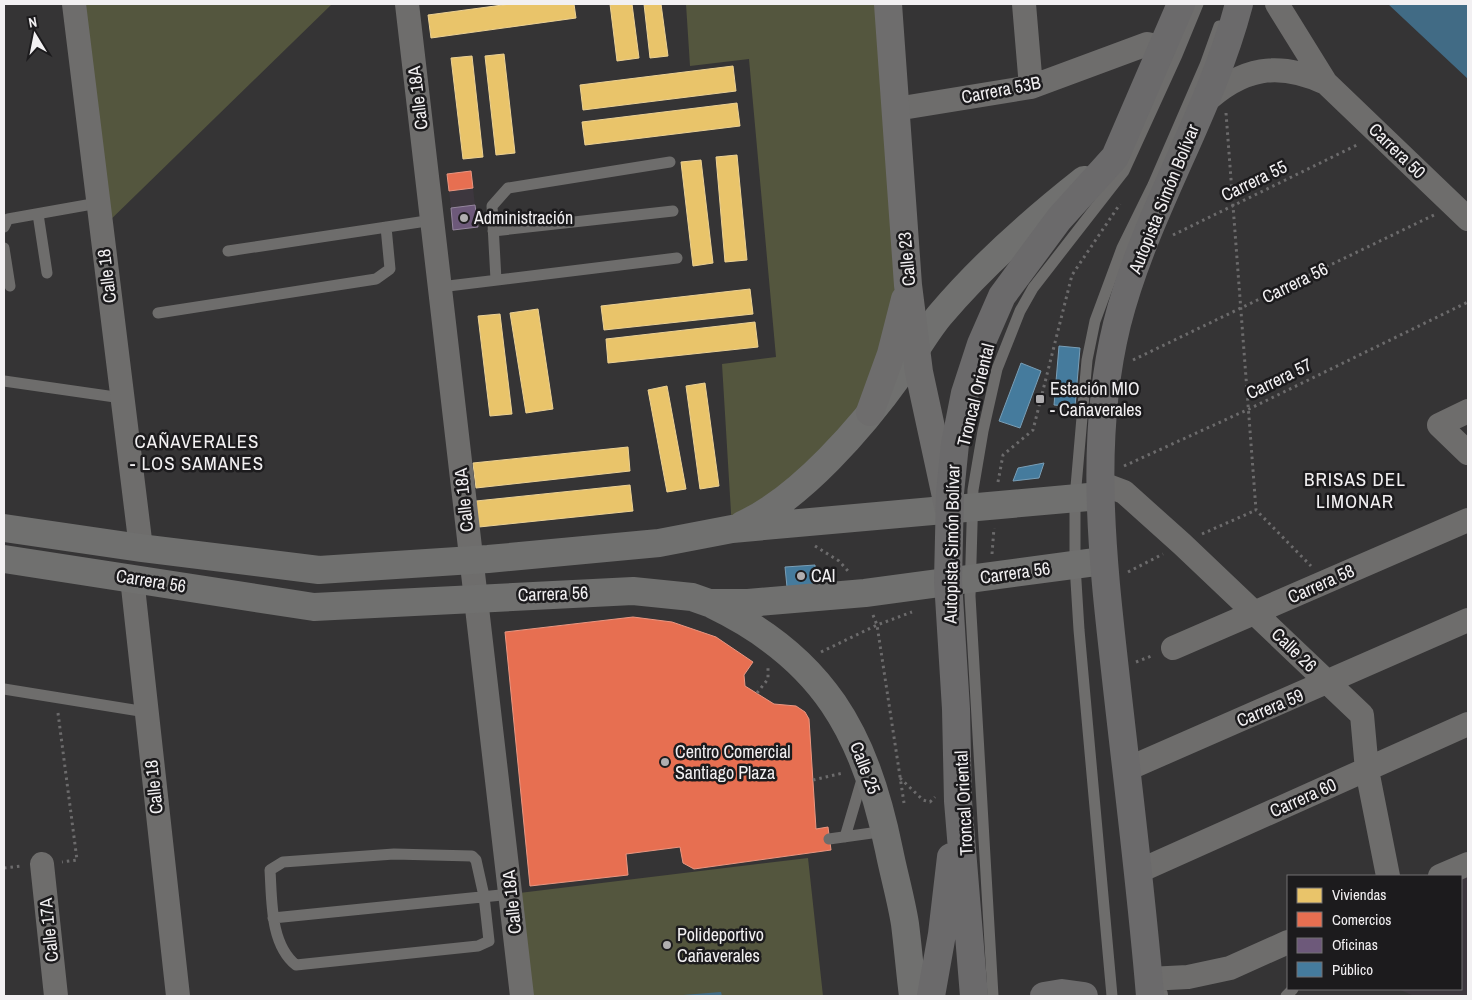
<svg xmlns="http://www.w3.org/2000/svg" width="1472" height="1000" font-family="'Archivo Narrow',sans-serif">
	<rect width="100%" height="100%" fill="#353435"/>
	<!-- built -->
	<path fill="#3d373e" d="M 473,188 L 475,205 L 451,208 L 449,191 Z
		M 1468,864 L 1468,996 L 1414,996 L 1398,989 L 1461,989 L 1461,876 Z"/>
	<!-- green -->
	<path fill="#54563e" d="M 74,4 L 332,4 L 101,229 Z
		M 686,4 L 888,4 L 908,285 L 870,412 L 732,529 L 722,364 L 776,357 L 749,59 L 690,66 Z
		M 808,858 L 823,996 L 522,996 L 511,894 Z"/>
	<!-- water -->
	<path fill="#416b85" d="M 1388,4 L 1466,4 L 1468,6 L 1468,79 Z
		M 721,992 L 722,996 L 683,996 L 683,995 Z"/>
	<!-- homes -->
	<path fill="#e9c46a" stroke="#ecd193" d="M 510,4 L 574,4 L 576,18 L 431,38 L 428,15 Z
		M 610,4 L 632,4 L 639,58 L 617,61 Z
		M 644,4 L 661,4 L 668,56 L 650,58 Z
		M 504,54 L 515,153 L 496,155 L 485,56 Z
		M 472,56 L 483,157 L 463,159 L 451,58 Z
		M 733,66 L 736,91 L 583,110 L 580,85 Z
		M 737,103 L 740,126 L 585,145 L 582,122 Z
		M 737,155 L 747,260 L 725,262 L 716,157 Z
		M 701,160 L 713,263 L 693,266 L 681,162 Z
		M 750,289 L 753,314 L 604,330 L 601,306 Z
		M 538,309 L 553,409 L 526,413 L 510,313 Z
		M 500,314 L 512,414 L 490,416 L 478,316 Z
		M 755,322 L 758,347 L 608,363 L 606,339 Z
		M 705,383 L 719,486 L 700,489 L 686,386 Z
		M 667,386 L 686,489 L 667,492 L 648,390 Z
		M 628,447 L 630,471 L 476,488 L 473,463 Z
		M 630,485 L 633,511 L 479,527 L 476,501 Z"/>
	<!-- shops -->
	<path fill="#e76f51" stroke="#ea9681" d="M 471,171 L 473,188 L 449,191 L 447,174 Z
		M 633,617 L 672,622 L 716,637 L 753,662 L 744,675 L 745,686 L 774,704 L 796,706 L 805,712 L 809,719 L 816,829 L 828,827 L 831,850 L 694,869 L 683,863 L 680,847 L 626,854 L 628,875 L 530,886 L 505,632 Z"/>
	<!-- offices -->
	<path fill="#6d597a" stroke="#95869e" d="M 475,205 L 478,227 L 453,230 L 451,208 Z"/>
	<!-- public -->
	<path fill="#457b9d" stroke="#799eb6" d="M 1059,346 L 1080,348 L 1075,407 L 1054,405 Z
		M 1021,363 L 1041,371 L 1020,428 L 999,421 Z
		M 1044,463 L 1039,478 L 1013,481 L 1018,468 Z
		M 815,565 L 816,585 L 787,587 L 785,567 Z"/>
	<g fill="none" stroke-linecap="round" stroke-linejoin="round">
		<!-- path -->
		<path stroke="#6c6b6c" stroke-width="3" stroke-dasharray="2.5 4" stroke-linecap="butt" d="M 1226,113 L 1256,510 L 1311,566
			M 1173,235 L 1359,144
			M 1133,360 L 1434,215
			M 1124,466 L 1249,409 L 1468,302
			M 998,482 L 1003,455 L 1033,430 L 1072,275 L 1120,204
			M 1202,534 L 1256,510
			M 815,546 L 839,561 L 848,571
			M 992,554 L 994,528
			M 1128,572 L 1163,554
			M 873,615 L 877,625 L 904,803
			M 821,652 L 877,625 L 912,612
			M 1136,662 L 1154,655
			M 757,693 L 768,679 L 768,667
			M 58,713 L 77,860 L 62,862
			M 900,778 L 923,800 L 930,802 L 935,797
			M 813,780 L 843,773
			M 4,868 L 21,866"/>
		<!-- lane -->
		<path stroke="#6e6d6c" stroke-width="11" d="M 38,214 L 47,273
			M 4,227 L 8,219 L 98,203
			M 493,231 L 673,211
			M 4,248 L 10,286
			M 228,251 L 433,220
			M 496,280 L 492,206 L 508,188 L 670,162
			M 440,287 L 677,258
			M 158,313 L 376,279 L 390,269 L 386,227
			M 4,381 L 122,398
			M 4,689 L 146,712
			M 845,837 L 863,776
			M 829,839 L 886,831
			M 394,854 L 472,856 L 476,860 L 484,896 L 489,941 L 478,946 L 296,965 C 270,944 272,901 270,870 L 283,862 Z
			M 273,918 L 511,894
			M 993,996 L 970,596 L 973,490 L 983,431 L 997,369 L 1020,311 L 1033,288 L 1124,171 L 1177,55 L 1198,4
			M 1112,996 L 1079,630 L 1075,565 L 1075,498 L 1087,360 L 1095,321 L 1122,248 L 1153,185 L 1205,65 L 1219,26
			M 1286,996 L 1293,989"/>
		<!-- street -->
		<path stroke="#6e6d6c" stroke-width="24" d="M 74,4 L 141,548
			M 407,4 L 522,996
			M 1024,4 L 1031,87
			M 1277,4 L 1326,83 L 1468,219
			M 1203,104 C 1242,67 1278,61 1326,83
			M 896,109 L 1031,87 L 1147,44 L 1161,47
			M 1468,411 L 1439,425 L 1468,453
			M 1100,483 L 1124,492 L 1182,544 L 1362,715 L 1367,770 L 1388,876
			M 132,578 L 178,996
			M 1173,648 L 1468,520
			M 1125,770 L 1468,620
			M 42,864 L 56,996
			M 1137,872 L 1468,724
			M 1440,876 L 1468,864
			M 1156,995 L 1148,979 L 1188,977 L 1230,968 L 1288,942"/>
		<!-- secondary -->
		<path stroke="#70706f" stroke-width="28" d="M 742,525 C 800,499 863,426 900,374 C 913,355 925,333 940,315 C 983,264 1032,221 1084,180
			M 4,528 L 141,548 L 319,570 L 488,559 L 659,543 L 732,529 L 1100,496
			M 4,559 L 314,607 L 633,591 L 692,597 L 709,603 L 748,603 L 865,593 L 1103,561
			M 713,605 C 823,658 865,733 889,850 C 894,875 901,899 905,924 C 908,948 910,972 913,996"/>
		<!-- primary -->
		<path stroke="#6e6d6d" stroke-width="28" d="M 888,4 L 908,285 L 919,372 L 948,506
			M 870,412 L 891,354 L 905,299"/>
		<!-- highway -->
		<path stroke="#6b6a6b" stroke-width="28" d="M 931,996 L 942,934 L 951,857
			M 974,996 L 958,801 L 956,709 L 948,581 L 950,493 L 955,444 L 965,393 L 981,344 L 1002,296 L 1059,219 L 1115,157 L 1181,4
			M 1044,996 L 1062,993 L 1084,996
			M 1150,996 C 1141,887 1127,779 1115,670 C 1102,555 1089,438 1117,324 C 1145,213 1210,115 1239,4"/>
	</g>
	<!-- markers -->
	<g fill="#b0aeb0" stroke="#1c1b1d" stroke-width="2">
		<circle cx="464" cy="218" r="5"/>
		<rect x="1035" y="394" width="10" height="10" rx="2.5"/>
		<circle cx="801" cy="576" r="5"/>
		<circle cx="665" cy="762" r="5"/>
		<circle cx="667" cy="945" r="5"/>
	</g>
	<g text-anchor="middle" stroke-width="5" stroke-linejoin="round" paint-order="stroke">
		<!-- street labels -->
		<g font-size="18" fill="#f2f0f2" stroke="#1c1b1d">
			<text transform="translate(1001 90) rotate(-11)" y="6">Carrera 53B</text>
			<text transform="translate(418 98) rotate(-97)" y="6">Calle 18A</text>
			<text transform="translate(1397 151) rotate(44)" y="6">Carrera 50</text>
			<text transform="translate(1254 181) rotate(-26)" y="6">Carrera 55</text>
			<text transform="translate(1164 199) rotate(-68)" y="6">Autopista Simón Bolívar</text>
			<text transform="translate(907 259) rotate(-95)" y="6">Calle 23</text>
			<text transform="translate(107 276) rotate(-97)" y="6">Calle 18</text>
			<text transform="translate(1295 283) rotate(-26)" y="6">Carrera 56</text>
			<text transform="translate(1279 379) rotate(-26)" y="6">Carrera 57</text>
			<text transform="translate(976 395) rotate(-76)" y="6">Troncal Oriental</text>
			<text transform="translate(464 500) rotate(-96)" y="6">Calle 18A</text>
			<text transform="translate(952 544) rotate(-89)" y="6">Autopista Simón Bolívar</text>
			<text transform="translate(1015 573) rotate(-8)" y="6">Carrera 56</text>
			<text transform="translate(151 581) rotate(9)" y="6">Carrera 56</text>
			<text transform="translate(1321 584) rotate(-24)" y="6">Carrera 58</text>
			<text transform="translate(553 594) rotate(-2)" y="6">Carrera 56</text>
			<text transform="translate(1294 650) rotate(44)" y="6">Calle 26</text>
			<text transform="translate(1270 708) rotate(-23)" y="6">Carrera 59</text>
			<text transform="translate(865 768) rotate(69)" y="6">Calle 25</text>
			<text transform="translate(154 787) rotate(-96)" y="6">Calle 18</text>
			<text transform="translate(1303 798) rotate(-24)" y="6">Carrera 60</text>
			<text transform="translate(964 803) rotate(-93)" y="6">Troncal Oriental</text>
			<text transform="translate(512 902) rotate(-96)" y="6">Calle 18A</text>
			<text transform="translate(49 930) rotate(-96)" y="6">Calle 17A</text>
		</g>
		<!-- poi labels -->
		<g font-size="18" fill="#f2f0f2" stroke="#1c1b1d" text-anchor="start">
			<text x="474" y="224">Administración</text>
			<text x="1050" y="395">Estación MIO<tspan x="1050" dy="21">- Cañaverales</tspan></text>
			<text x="811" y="582">CAI</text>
			<text x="675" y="758">Centro Comercial<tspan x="675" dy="21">Santiago Plaza</tspan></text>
			<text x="677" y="941">Polideportivo<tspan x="677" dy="21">Cañaverales</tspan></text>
		</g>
		<!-- neighbourhood labels -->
		<g font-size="19" letter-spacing="1" fill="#f2f0f2" stroke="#1c1b1d">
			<text x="197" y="448">CAÑAVERALES<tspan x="197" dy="22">- LOS SAMANES</tspan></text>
			<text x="1355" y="486">BRISAS DEL<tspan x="1355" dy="22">LIMONAR</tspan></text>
		</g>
	</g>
	<!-- border -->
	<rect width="1472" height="1000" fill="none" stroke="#f2f0f2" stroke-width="10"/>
	<!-- legend -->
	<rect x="1287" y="875" width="175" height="115" fill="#1c1b1d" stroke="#727072"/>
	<rect x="1297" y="888" width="25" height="15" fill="#e9c46a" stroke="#727072"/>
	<text x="1332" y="900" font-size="15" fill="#f2f0f2">Viviendas</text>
	<rect x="1297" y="912" width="25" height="15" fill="#e76f51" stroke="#727072"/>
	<text x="1332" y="925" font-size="15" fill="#f2f0f2">Comercios</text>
	<rect x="1297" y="938" width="25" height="15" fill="#6d597a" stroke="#727072"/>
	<text x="1332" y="950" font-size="15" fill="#f2f0f2">Oficinas</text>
	<rect x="1297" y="962" width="25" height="15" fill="#457b9d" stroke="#727072"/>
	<text x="1332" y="975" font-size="15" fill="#f2f0f2">Público</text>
	<!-- north arrow -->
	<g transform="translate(35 35) rotate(350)" stroke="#1c1b1d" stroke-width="4" paint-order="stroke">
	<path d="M0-4L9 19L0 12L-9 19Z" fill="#f2f0f2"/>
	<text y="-8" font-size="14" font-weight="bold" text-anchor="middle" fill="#f2f0f2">N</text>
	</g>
</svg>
